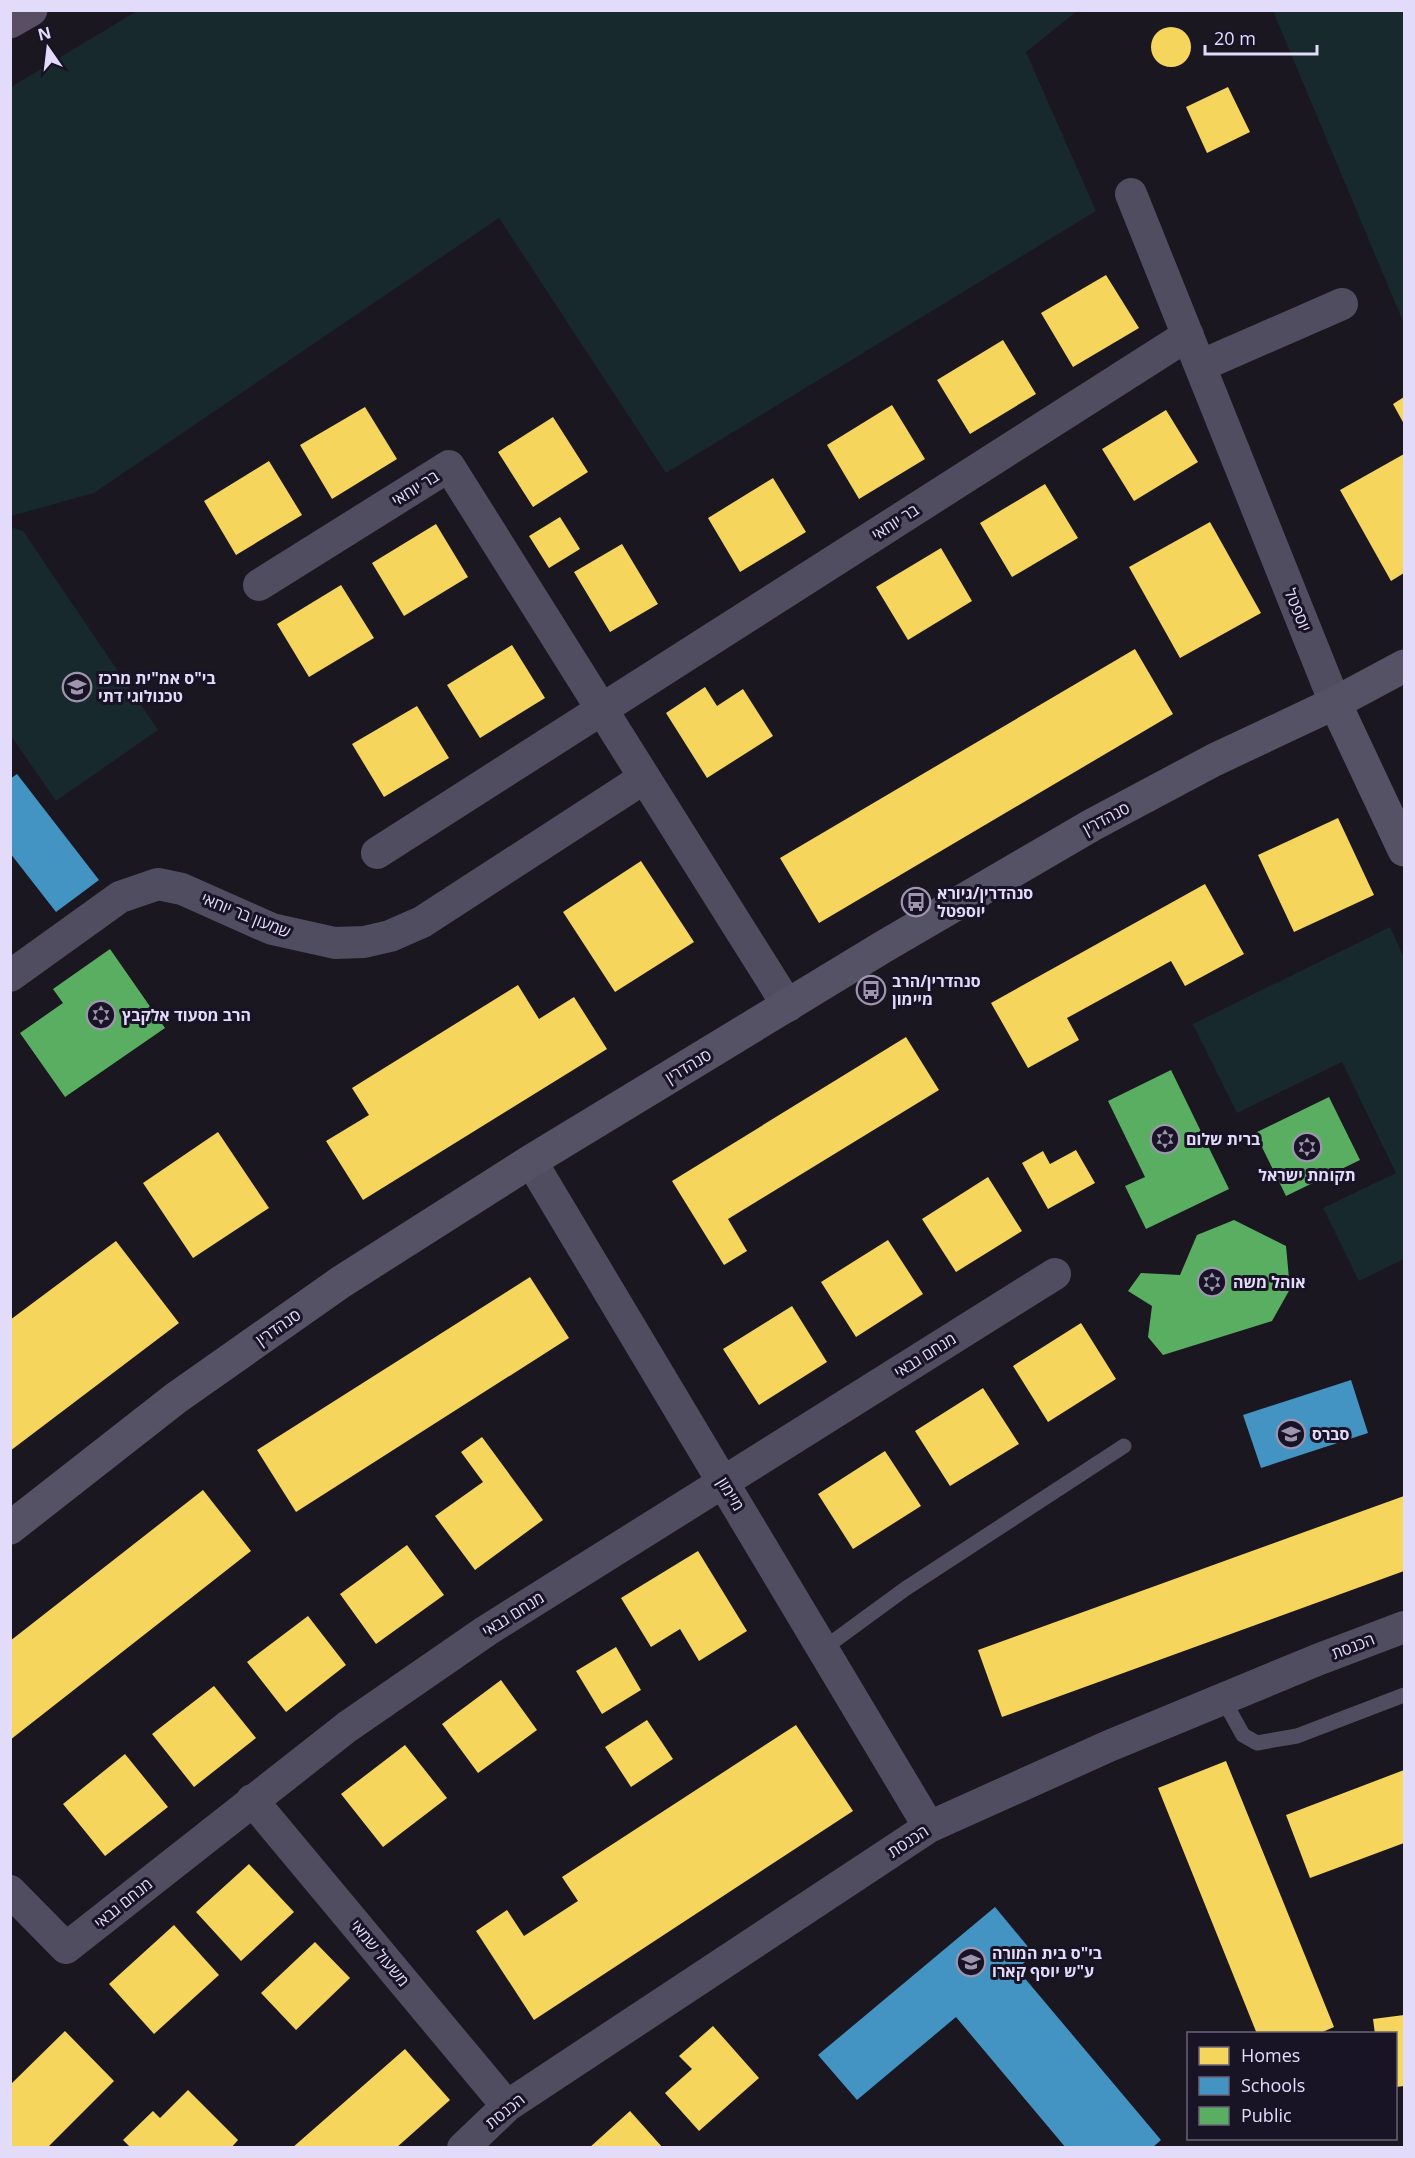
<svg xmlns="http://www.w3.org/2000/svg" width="1415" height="2158" font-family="'Open Sans','Noto Sans Hebrew',sans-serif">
	<rect width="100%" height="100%" fill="#1a1721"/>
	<!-- green -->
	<path fill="#17292c" d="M 137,11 L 1077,11 L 1026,52 L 1096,211 L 666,473 L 499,218 L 94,493 L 11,516 L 11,87 Z
		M 1273,11 L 1404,11 L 1404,324 Z
		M 10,527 L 23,531 L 158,730 L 56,801 L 11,736 Z
		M 1390,927 L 1404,958 L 1404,1259 L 1359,1281 L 1323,1208 L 1396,1173 L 1342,1062 L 1237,1113 L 1193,1024 Z"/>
	<!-- homes -->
	<path fill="#f6d55c" d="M1151 47a20 20 0 1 1 40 0a20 20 0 1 1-40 0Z
		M 1228,87 L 1250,132 L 1207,153 L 1186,107 Z
		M 1106,275 L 1139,328 L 1073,367 L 1041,313 Z
		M 1003,340 L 1036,394 L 970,434 L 937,380 Z
		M 1404,397 L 1404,424 L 1393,404 Z
		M 892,405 L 925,459 L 859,499 L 827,445 Z
		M 365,407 L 397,459 L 332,499 L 300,445 Z
		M 1166,410 L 1198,462 L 1134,501 L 1102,449 Z
		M 553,417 L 588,472 L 533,507 L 498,452 Z
		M 1404,454 L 1404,573 L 1391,581 L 1340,490 Z
		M 269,461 L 302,515 L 236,555 L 204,501 Z
		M 773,478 L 806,532 L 740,572 L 708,518 Z
		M 1045,484 L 1078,538 L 1012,577 L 980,523 Z
		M 560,517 L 580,549 L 549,568 L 529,536 Z
		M 1210,522 L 1261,613 L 1180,658 L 1129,567 Z
		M 436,524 L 468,577 L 404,616 L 372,563 Z
		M 622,544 L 658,604 L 610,632 L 574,572 Z
		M 941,548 L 972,601 L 908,640 L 876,587 Z
		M 341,585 L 374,638 L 309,677 L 277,624 Z
		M 512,645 L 545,698 L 480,738 L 447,685 Z
		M 1135,649 L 1173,714 L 819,923 L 780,858 Z
		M 705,687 L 717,706 L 743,689 L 773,736 L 707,778 L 666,713 Z
		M 417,706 L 449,758 L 384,797 L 352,744 Z
		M 1338,818 L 1374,895 L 1294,932 L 1258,855 Z
		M 641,861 L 694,942 L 615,992 L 563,912 Z
		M 1205,884 L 1244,954 L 1185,986 L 1171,961 L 1067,1018 L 1079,1040 L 1028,1068 L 991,1003 Z
		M 518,985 L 539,1019 L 574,997 L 607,1049 L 363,1200 L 326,1141 L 369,1115 L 352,1088 Z
		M 906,1037 L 939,1090 L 728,1219 L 747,1251 L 724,1265 L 672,1181 Z
		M 218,1132 L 269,1208 L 193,1258 L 143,1183 Z
		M 1076,1150 L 1095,1183 L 1048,1209 L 1022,1163 L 1043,1151 L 1050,1164 Z
		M 988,1177 L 1022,1231 L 956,1272 L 922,1219 Z
		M 888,1240 L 923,1294 L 856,1337 L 821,1282 Z
		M 116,1241 L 179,1323 L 10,1451 L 10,1320 Z
		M 530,1277 L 569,1338 L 296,1512 L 257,1450 Z
		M 792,1306 L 827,1362 L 759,1405 L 723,1349 Z
		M 1081,1323 L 1116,1379 L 1048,1422 L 1013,1366 Z
		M 983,1388 L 1019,1444 L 950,1486 L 915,1431 Z
		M 482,1437 L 543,1520 L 475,1570 L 435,1516 L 483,1482 L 461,1452 Z
		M 885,1451 L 921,1506 L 853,1549 L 818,1494 Z
		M 203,1490 L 251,1551 L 10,1740 L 10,1641 Z
		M 1404,1496 L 1404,1571 L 1002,1717 L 978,1650 Z
		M 407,1545 L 444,1595 L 376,1644 L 340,1594 Z
		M 698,1551 L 747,1631 L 699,1661 L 680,1629 L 651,1647 L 621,1598 Z
		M 308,1616 L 346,1665 L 286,1712 L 247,1662 Z
		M 616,1647 L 641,1690 L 602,1714 L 576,1671 Z
		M 501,1680 L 537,1730 L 478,1773 L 442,1724 Z
		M 214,1686 L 256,1738 L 194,1787 L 152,1734 Z
		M 647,1720 L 673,1759 L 631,1787 L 605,1747 Z
		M 796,1725 L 853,1811 L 534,2020 L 476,1931 L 507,1910 L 524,1936 L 578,1901 L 562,1877 Z
		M 405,1745 L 447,1798 L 383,1847 L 341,1794 Z
		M 125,1754 L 168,1807 L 105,1856 L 63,1804 Z
		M 1226,1761 L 1334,2027 L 1318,2034 L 1257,2034 L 1158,1788 Z
		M 1404,1770 L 1404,1843 L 1310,1878 L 1286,1815 Z
		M 249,1864 L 294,1912 L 241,1961 L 196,1912 Z
		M 174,1925 L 219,1975 L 154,2034 L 109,1984 Z
		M 315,1942 L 350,1978 L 296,2030 L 261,1993 Z
		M 1404,2015 L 1404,2086 L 1396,2087 L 1396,2034 L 1375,2034 L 1373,2019 Z
		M 713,2026 L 759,2078 L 699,2131 L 665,2093 L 692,2069 L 679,2056 Z
		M 65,2031 L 114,2081 L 47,2148 L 10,2148 L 10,2085 Z
		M 405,2049 L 450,2100 L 396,2148 L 292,2148 Z
		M 188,2090 L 238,2140 L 231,2148 L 131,2148 L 123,2140 L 153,2111 L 160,2118 Z
		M 630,2111 L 663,2148 L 589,2148 Z"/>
	<!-- schools -->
	<path fill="#4393c3" d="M 17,774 L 99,880 L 56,912 L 10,853 L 10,779 Z
		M 1351,1380 L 1368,1433 L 1261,1468 L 1243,1415 Z
		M 995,1907 L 1034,1954 L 1017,1969 L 1161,2140 L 1152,2148 L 1066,2148 L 956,2017 L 857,2100 L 818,2055 Z"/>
	<!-- public -->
	<path fill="#5aae61" d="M 110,949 L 165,1028 L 65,1097 L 20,1033 L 63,1003 L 53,989 Z
		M 1171,1070 L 1229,1189 L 1146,1229 L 1125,1186 L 1145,1177 L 1108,1101 Z
		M 1329,1097 L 1360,1160 L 1286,1196 L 1255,1133 Z
		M 1234,1220 L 1286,1246 L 1290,1289 L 1272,1321 L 1163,1355 L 1148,1337 L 1152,1306 L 1128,1291 L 1141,1273 L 1180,1275 L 1197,1235 Z"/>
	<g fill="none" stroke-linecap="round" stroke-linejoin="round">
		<!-- lane -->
		<path stroke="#504d60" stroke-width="15" d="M 823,1649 L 905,1589 L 1124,1446
			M 1223,1699 L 1243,1735 L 1257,1743 L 1297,1736 L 1404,1695"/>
		<!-- street -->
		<path stroke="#504d60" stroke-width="32" d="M 1131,194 L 1335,703
			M 1200,366 L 1342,304
			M 259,585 L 449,466 L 788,1006
			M 377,853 L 1188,335
			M 10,976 L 120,897 L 158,884 L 182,889 L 272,929 L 335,943 L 364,942 L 390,936 L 422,922 L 644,778
			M 531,1161 L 929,1827
			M 252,1800 L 507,2106
			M 10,1891 L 66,1948 L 347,1727 L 486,1631 L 1055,1274
			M 463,2148 L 507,2106 L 929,1827 L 1109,1746 L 1317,1660 L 1404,1627"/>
		<!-- secondary -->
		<path stroke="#565266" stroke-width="33" d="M 1335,703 L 1404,850
			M 10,1528 L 176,1398 L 341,1282 L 531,1161 L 883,947 L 1092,825 L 1214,760 L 1335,703 L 1404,666"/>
		<!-- primary -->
		<path stroke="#594e64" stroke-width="33" d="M 10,22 L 31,10"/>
	</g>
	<!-- icons -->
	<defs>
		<g id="school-ring" transform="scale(1.5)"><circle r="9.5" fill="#181325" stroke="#9d96ae" stroke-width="1.5"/><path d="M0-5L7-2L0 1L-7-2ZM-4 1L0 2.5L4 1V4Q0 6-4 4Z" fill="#9d96ae"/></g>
		<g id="bus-ring" transform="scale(1.5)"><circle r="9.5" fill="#181325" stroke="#9d96ae" stroke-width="1.5"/><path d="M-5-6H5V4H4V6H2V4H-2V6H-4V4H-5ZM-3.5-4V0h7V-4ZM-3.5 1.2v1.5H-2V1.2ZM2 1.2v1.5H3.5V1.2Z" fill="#9d96ae"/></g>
		<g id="synagogue-ring" transform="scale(1.5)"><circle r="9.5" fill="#181325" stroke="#9d96ae" stroke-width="1.5"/><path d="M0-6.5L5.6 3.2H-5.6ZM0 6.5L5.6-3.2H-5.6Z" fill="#9d96ae"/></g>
	</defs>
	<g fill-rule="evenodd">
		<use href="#school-ring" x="77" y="687"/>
		<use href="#bus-ring" x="916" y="902"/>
		<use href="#bus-ring" x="871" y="990"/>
		<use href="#synagogue-ring" x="101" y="1015"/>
		<use href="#synagogue-ring" x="1165" y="1139"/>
		<use href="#synagogue-ring" x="1307" y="1147"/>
		<use href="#synagogue-ring" x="1212" y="1282"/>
		<use href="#school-ring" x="1291" y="1434"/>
		<use href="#school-ring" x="971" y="1962"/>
	</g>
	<g text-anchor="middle" stroke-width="6" stroke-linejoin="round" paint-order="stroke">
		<!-- street labels -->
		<g font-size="16" fill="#e3dbfa" stroke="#181325">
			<text transform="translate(415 488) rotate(-32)" y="6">בר יוחאי</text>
			<text transform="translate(895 522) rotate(-33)" y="6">בר יוחאי</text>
			<text transform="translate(1298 610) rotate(68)" y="6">יוספטל</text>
			<text transform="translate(1106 818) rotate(-28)" y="6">סנהדרין</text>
			<text transform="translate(246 915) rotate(22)" y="6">שמעון בר יוחאי</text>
			<text transform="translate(688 1066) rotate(-31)" y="6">סנהדרין</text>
			<text transform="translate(278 1327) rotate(-35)" y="6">סנהדרין</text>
			<text transform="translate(925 1355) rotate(-32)" y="6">מנחם גבאי</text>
			<text transform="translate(731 1494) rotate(59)" y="6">מיימון</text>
			<text transform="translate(513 1614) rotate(-32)" y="6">מנחם גבאי</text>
			<text transform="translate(1353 1646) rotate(-21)" y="6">הכנסת</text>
			<text transform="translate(908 1841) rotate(-33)" y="6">הכנסת</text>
			<text transform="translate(123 1903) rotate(-39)" y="6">מנחם גבאי</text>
			<text transform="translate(380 1953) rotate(50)" y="6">משעול שמאי</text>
			<text transform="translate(505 2111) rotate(-39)" y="6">הכנסת</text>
		</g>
		<!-- poi labels -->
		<g font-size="16" font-weight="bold" fill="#e3dbfa" stroke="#181325" text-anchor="start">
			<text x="98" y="684">בי"ס אמ"ית מרכז<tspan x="98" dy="18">טכנולוגי דתי</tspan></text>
			<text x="937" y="899">סנהדרין/גיורא<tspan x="937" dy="18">יוספטל</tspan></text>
			<text x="892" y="987">סנהדרין/הרב<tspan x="892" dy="18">מיימון</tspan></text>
			<text x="122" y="1021">הרב מסעוד אלקבץ</text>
			<text x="1186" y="1145">ברית שלום</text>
			<text x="1307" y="1181" text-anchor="middle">תקומת ישראל</text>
			<text x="1233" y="1288">אוהל משה</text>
			<text x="1312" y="1440">סברס</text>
			<text x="992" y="1959">בי"ס בית המורה<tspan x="992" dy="18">ע"ש יוסף קארו</tspan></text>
		</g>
	</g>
	<!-- border -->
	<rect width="1415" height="2158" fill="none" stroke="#e3dbfa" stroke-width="24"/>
	<!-- legend -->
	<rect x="1187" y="2032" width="210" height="108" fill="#181325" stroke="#69637a" stroke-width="1.5"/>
	<rect x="1199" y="2047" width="30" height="18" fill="#f6d55c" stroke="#69637a" stroke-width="1.5"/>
	<text x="1241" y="2062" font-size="18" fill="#e3dbfa">Homes</text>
	<rect x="1199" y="2077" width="30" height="18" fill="#4393c3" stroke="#69637a" stroke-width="1.5"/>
	<text x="1241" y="2092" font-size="18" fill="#e3dbfa">Schools</text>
	<rect x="1199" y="2107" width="30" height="18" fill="#5aae61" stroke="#69637a" stroke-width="1.5"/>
	<text x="1241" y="2122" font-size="18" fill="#e3dbfa">Public</text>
	<!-- north arrow -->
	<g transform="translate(48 48) rotate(346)" stroke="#181325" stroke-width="4.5" paint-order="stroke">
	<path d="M0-4.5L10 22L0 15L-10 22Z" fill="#e3dbfa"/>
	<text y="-9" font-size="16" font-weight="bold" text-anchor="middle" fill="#e3dbfa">N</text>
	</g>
	<!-- scale -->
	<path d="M1205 45v9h112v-9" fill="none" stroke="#e3dbfa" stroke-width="3"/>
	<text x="1214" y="45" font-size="18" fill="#e3dbfa" stroke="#181325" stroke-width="4.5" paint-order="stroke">20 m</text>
</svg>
